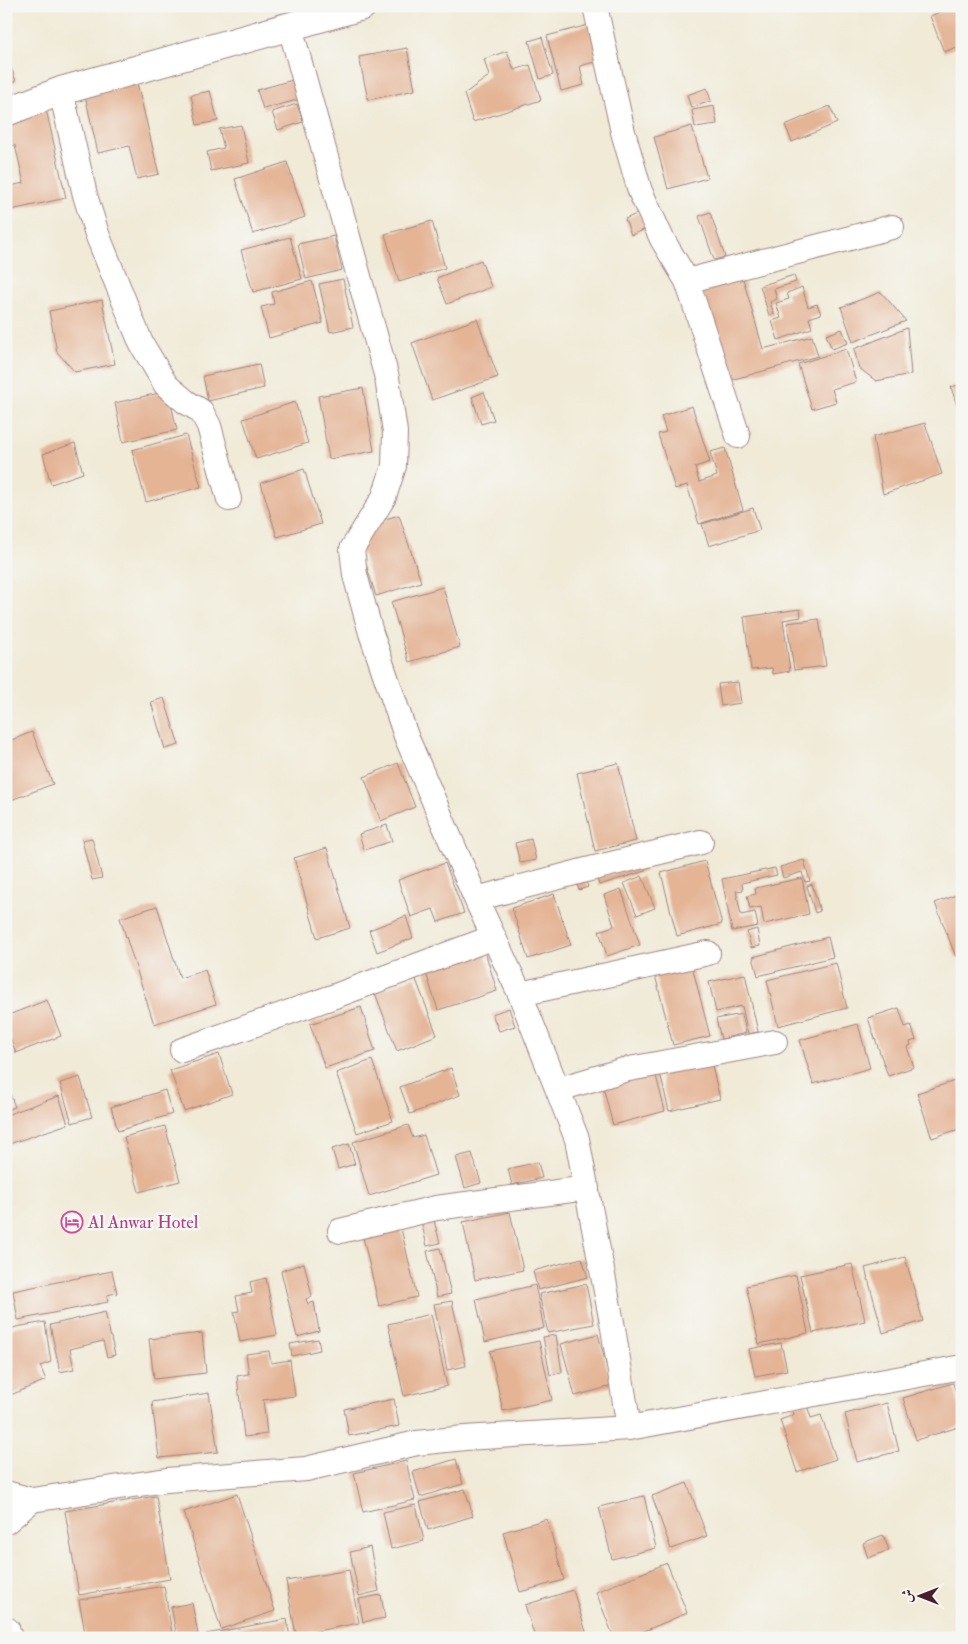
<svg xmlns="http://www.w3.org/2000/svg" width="968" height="1644" font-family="'IM FELL Double Pica',Amiri,serif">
	<rect width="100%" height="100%" fill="#f6f6f2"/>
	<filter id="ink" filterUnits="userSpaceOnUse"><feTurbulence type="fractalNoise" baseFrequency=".02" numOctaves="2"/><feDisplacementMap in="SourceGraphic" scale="10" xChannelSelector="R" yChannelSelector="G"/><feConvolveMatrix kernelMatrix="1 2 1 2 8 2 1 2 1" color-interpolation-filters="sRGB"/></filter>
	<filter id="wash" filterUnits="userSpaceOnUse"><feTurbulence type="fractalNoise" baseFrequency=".0096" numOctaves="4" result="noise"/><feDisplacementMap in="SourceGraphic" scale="20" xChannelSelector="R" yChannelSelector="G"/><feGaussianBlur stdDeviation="1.12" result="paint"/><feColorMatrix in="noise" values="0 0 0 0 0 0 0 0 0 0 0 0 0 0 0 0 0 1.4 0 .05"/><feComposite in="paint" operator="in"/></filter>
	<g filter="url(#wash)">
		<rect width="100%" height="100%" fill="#f0ead7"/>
		<g id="blocks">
			<!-- building -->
			<path fill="#e4b495" d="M 956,6 L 962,6 L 962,45 L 944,52 L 930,16 Z
				M 592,24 L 601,60 L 580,66 L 584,85 L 561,91 L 547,36 Z
				M 542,37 L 553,75 L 540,79 L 529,41 Z
				M 407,48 L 415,90 L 368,100 L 359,57 Z
				M 507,51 L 514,70 L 530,65 L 541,100 L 473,122 L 464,94 L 489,76 L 484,59 Z
				M 6,54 L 16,81 L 6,84 Z
				M 296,79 L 301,99 L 263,109 L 257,90 Z
				M 137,83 L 159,174 L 137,179 L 129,146 L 98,153 L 85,96 Z
				M 707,88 L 711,101 L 691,108 L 687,95 Z
				M 210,91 L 218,121 L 197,125 L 191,95 Z
				M 297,104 L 303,122 L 278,130 L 272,112 Z
				M 714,106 L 717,124 L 695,127 L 692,110 Z
				M 830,106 L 837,123 L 792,142 L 785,125 Z
				M 46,109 L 66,198 L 11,210 L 6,187 L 24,183 L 15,145 L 6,147 L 6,124 Z
				M 241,125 L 249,163 L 211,171 L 207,152 L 224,148 L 219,129 Z
				M 692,126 L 707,178 L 668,189 L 654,137 Z
				M 287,162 L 305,217 L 253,234 L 235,179 Z
				M 710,212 L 725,257 L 714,260 L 699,216 Z
				M 639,213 L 646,229 L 631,235 L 625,219 Z
				M 432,221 L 445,268 L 399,282 L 385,234 Z
				M 334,236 L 342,270 L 306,279 L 298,244 Z
				M 290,237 L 302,279 L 253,292 L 241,250 Z
				M 481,260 L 491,287 L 447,304 L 437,278 Z
				M 742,275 L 763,349 L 812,336 L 818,356 L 727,381 L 701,287 Z
				M 794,275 L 796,282 L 774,289 L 777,299 L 770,302 L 774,314 L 769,315 L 760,286 Z
				M 343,279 L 353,327 L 330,332 L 319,284 Z
				M 312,281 L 323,323 L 269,338 L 261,307 L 274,304 L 272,292 Z
				M 802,287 L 808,307 L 817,304 L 821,314 L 809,318 L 812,328 L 778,340 L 772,321 L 781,318 L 776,303 L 789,299 L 787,293 Z
				M 881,292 L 906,321 L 853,342 L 841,307 Z
				M 102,300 L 115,364 L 75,372 L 57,352 L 49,311 Z
				M 477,319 L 498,377 L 432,400 L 412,343 Z
				M 907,328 L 911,374 L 876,381 L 859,368 L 854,349 Z
				M 842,329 L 848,343 L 832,349 L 826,335 Z
				M 846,349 L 856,382 L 832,389 L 836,402 L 812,409 L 798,364 Z
				M 259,364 L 264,388 L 208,401 L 203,376 Z
				M 962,384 L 962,418 L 961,418 L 951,387 Z
				M 363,388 L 374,451 L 329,459 L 318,396 Z
				M 168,391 L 177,430 L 123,442 L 115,403 Z
				M 484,392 L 494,420 L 481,424 L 472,397 Z
				M 295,402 L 308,443 L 256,459 L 243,419 Z
				M 692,406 L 710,462 L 695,467 L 699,482 L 717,476 L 710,452 L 725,448 L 743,510 L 699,524 L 687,485 L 675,489 L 658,434 L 666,432 L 661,416 Z
				M 925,423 L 942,474 L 883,494 L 873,437 Z
				M 186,435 L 201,487 L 146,502 L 132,450 Z
				M 75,443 L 83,473 L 51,484 L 43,454 Z
				M 304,469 L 321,524 L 277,537 L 261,483 Z
				M 753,508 L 760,530 L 709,546 L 702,524 Z
				M 399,515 L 421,582 L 376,596 L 361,548 L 375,522 Z
				M 443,587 L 460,647 L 409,662 L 391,602 Z
				M 800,609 L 801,617 L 783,620 L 790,671 L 773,674 L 772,668 L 751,670 L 744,617 Z
				M 819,619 L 826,666 L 794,670 L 787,623 Z
				M 738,682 L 741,703 L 721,706 L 718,684 Z
				M 164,698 L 179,745 L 165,749 L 151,702 Z
				M 32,732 L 53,784 L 6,802 L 6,742 Z
				M 398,763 L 415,807 L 381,821 L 364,777 Z
				M 618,763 L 636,841 L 595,851 L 577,773 Z
				M 387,825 L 392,841 L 364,850 L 359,834 Z
				M 92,838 L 102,878 L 92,880 L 82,840 Z
				M 531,839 L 536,860 L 520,863 L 515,843 Z
				M 327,848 L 350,928 L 317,938 L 294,858 Z
				M 804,860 L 810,881 L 805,882 L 802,872 L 783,878 L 780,867 Z
				M 705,861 L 722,924 L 677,936 L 661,873 Z
				M 445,863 L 464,913 L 438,922 L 433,909 L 411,917 L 398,880 Z
				M 643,864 L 645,871 L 599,885 L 597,878 Z
				M 775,868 L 777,875 L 742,883 L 743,890 L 736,891 L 741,915 L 755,912 L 758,926 L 732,931 L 722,879 Z
				M 642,876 L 655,908 L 637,915 L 624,883 Z
				M 585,878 L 588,887 L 579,890 L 576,881 Z
				M 802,878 L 809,914 L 764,924 L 761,907 L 750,909 L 747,896 L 756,894 L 755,888 Z
				M 812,884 L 820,911 L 815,913 L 807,886 Z
				M 621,889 L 640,945 L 607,956 L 599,931 L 614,926 L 604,895 Z
				M 962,893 L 962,955 L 956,957 L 935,903 Z
				M 554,894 L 571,945 L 528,959 L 512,908 Z
				M 157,906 L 180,978 L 205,970 L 216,1004 L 154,1024 L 120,918 Z
				M 406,916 L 413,938 L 377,952 L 369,930 Z
				M 757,929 L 760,946 L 751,948 L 747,932 Z
				M 828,937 L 833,957 L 758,976 L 753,957 Z
				M 484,948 L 497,991 L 438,1010 L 424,967 Z
				M 836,963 L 847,1008 L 778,1026 L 767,980 Z
				M 692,966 L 710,1036 L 673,1045 L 655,975 Z
				M 745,974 L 758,1032 L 748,1034 L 742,1006 L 716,1012 L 709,982 Z
				M 415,977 L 437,1035 L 397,1051 L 375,993 Z
				M 47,1000 L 61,1036 L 16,1053 L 6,1027 L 6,1016 Z
				M 361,1007 L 375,1051 L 325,1068 L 310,1024 Z
				M 509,1008 L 515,1026 L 499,1031 L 492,1014 Z
				M 899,1008 L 905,1027 L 911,1025 L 916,1040 L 910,1042 L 911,1045 L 907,1047 L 914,1067 L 888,1076 L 868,1018 Z
				M 742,1014 L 746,1033 L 721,1039 L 716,1019 Z
				M 858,1024 L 870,1068 L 813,1084 L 800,1040 Z
				M 219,1054 L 232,1094 L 184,1111 L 170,1070 Z
				M 710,1057 L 720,1099 L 669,1111 L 659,1069 Z
				M 372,1060 L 393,1121 L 357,1133 L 336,1073 Z
				M 451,1068 L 460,1095 L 410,1114 L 400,1087 Z
				M 655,1072 L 665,1111 L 613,1125 L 603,1087 Z
				M 80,1077 L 92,1117 L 72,1123 L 60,1083 Z
				M 958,1080 L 962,1092 L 962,1128 L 932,1138 L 917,1093 Z
				M 6,1083 L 15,1107 L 6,1110 Z
				M 165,1090 L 172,1114 L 118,1131 L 111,1107 Z
				M 59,1096 L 68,1124 L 6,1145 L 6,1115 Z
				M 408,1125 L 413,1138 L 424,1135 L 436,1175 L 369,1196 L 353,1142 Z
				M 165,1126 L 180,1181 L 139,1192 L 124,1137 Z
				M 349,1144 L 355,1164 L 338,1169 L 332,1149 Z
				M 472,1153 L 481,1183 L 465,1188 L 456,1157 Z
				M 538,1162 L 542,1178 L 512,1185 L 508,1169 Z
				M 510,1212 L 523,1270 L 475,1280 L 463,1222 Z
				M 433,1217 L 440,1243 L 427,1246 L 421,1221 Z
				M 400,1224 L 417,1297 L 379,1306 L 362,1233 Z
				M 440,1248 L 451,1294 L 437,1297 L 427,1251 Z
				M 905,1257 L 923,1321 L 883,1333 L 865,1268 Z
				M 582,1258 L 588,1277 L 538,1290 L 533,1271 Z
				M 304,1263 L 312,1296 L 306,1299 L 308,1304 L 314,1302 L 319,1331 L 297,1337 L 281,1271 Z
				M 852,1264 L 865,1321 L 813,1333 L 800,1275 Z
				M 112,1271 L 117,1293 L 107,1295 L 108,1302 L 18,1320 L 13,1291 Z
				M 796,1275 L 808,1333 L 759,1344 L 746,1286 Z
				M 266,1278 L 277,1335 L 240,1342 L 234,1312 L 239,1311 L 236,1296 L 252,1293 L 250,1282 Z
				M 586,1284 L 594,1324 L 548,1333 L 539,1294 Z
				M 535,1285 L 544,1328 L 485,1342 L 476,1299 Z
				M 452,1301 L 466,1366 L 447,1370 L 434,1304 Z
				M 105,1312 L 115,1355 L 107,1357 L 103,1341 L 70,1349 L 74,1369 L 60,1372 L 50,1325 Z
				M 431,1314 L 447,1386 L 404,1396 L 388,1324 Z
				M 45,1322 L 51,1362 L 40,1366 L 46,1380 L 6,1397 L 6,1331 L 16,1327 Z
				M 202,1333 L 206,1373 L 154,1379 L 149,1339 Z
				M 598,1334 L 612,1386 L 575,1396 L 561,1344 Z
				M 556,1335 L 562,1372 L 550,1375 L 543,1337 Z
				M 318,1339 L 320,1350 L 292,1356 L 290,1344 Z
				M 539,1341 L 552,1400 L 503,1411 L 490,1351 Z
				M 781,1343 L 787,1370 L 755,1376 L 749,1349 Z
				M 269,1351 L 271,1363 L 290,1360 L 295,1396 L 263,1400 L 267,1434 L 244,1437 L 237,1376 L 249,1374 L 246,1354 Z
				M 953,1383 L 962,1413 L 962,1426 L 916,1440 L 903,1398 Z
				M 209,1393 L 218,1452 L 159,1458 L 152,1402 Z
				M 394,1399 L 399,1426 L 349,1436 L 344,1409 Z
				M 806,1402 L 811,1418 L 821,1415 L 836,1459 L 797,1472 L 780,1420 L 794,1415 L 792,1407 Z
				M 887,1403 L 899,1451 L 857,1462 L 845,1414 Z
				M 456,1459 L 463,1484 L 420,1497 L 413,1472 Z
				M 406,1461 L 415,1500 L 363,1512 L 354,1473 Z
				M 687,1483 L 707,1536 L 671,1549 L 652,1496 Z
				M 465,1489 L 473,1516 L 428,1530 L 420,1502 Z
				M 237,1494 L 275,1611 L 221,1629 L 184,1512 Z
				M 156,1496 L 170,1579 L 79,1595 L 65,1511 Z
				M 644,1496 L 656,1548 L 612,1559 L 599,1507 Z
				M 416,1505 L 424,1541 L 391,1549 L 383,1512 Z
				M 547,1519 L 564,1580 L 520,1592 L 503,1532 Z
				M 883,1535 L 889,1550 L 868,1558 L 863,1543 Z
				M 370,1547 L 379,1591 L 359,1596 L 350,1552 Z
				M 667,1563 L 687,1613 L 628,1638 L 614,1638 L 596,1592 Z
				M 349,1570 L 359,1623 L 296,1635 L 286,1581 Z
				M 164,1586 L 173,1638 L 86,1638 L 79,1600 Z
				M 573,1590 L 588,1638 L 535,1638 L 525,1605 Z
				M 381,1595 L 385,1618 L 363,1622 L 359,1599 Z
				M 192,1603 L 198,1634 L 177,1638 L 171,1607 Z
				M 287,1619 L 290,1638 L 207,1638 L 206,1634 Z"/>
		</g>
	</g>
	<g filter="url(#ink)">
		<use href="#blocks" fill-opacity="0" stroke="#9d8481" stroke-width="1"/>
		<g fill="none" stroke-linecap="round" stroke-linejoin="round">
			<!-- street casing -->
			<g stroke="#9d8481" stroke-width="26">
				<path id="street" d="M 595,6 L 623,132 L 640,191 L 662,239 L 687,281 L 738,436
					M 290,27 L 387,378 L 395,432 L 394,466 L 384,497 L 352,549 L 355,575 L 371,633 L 406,736 L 476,899 L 520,994 L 577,1139 L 613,1328 L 629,1428
					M 61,91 L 85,195 L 97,234 L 141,343 L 166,385 L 186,402 L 201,411 L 209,426 L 229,499
					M 687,281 L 892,227
					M 476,899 L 586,870 L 701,842
					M 520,994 L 708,953
					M 182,1050 L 335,996 L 494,937
					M 559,1089 L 624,1070 L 775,1042
					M 340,1231 L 436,1208 L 587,1188
					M 6,1493 L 32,1500 L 167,1480 L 306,1469 L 417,1443 L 465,1438 L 629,1428 L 962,1367
					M 6,1522 L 32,1500"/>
			</g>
			<!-- secondary casing -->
			<g stroke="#9d8481" stroke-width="30">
				<path id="secondary" d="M 6,112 L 61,91 L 362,6"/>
			</g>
			<!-- highway casing -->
			<g stroke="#9d8481" stroke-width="30">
				<path id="highway" d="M 6,1631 L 8,1638"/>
			</g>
			<!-- street -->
			<use href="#street" stroke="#fff" stroke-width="24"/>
			<!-- secondary -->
			<use href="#secondary" stroke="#fff" stroke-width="28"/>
			<!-- highway -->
			<use href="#highway" stroke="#fff" stroke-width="28"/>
		</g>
	</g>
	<!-- icons -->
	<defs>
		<g id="hotel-ring" transform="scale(1.125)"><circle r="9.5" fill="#f6f6f2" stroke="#d1479c" stroke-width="1.5"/><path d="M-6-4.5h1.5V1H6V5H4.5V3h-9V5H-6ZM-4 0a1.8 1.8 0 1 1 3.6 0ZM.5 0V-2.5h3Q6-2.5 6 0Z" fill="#d1479c"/></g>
	</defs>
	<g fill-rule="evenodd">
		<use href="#hotel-ring" x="72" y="1222"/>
	</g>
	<g text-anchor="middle" stroke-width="5" stroke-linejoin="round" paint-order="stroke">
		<!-- hotel labels -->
		<g font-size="18" fill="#b23c85" stroke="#f6f6f2" text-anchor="start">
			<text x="88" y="1228">Al Anwar Hotel</text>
		</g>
	</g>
	<!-- margin -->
	<rect width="968" height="1644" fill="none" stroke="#f6f6f2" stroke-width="25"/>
	<!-- north arrow -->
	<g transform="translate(920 1596) rotate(270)" stroke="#f6f6f2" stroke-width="4" paint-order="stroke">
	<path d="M0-4L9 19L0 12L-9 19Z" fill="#4a1f2b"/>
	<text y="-8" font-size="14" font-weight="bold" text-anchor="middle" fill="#4a1f2b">ش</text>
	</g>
</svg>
